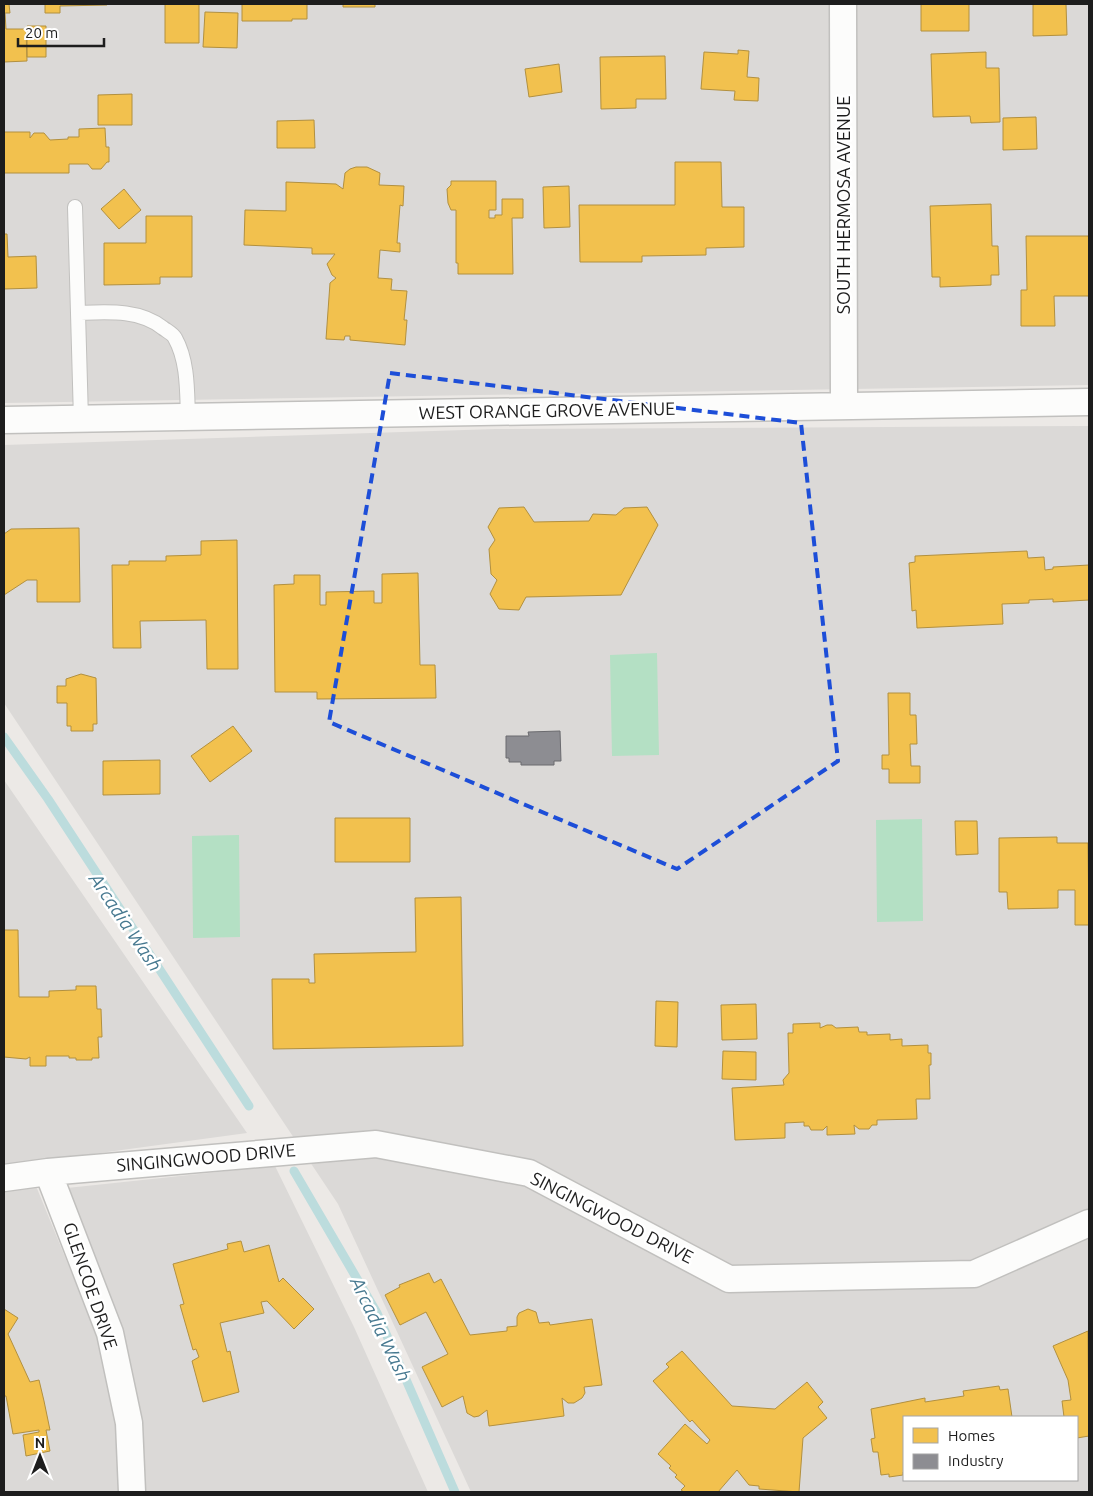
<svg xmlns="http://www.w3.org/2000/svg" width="1093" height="1496" font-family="Ubuntu,sans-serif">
	<rect width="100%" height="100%" fill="#ece9e6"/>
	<!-- residential -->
	<path fill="#dbd9d7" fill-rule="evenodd" d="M 4,4 L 1089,4 L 1089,385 L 4,403 Z
		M 1089,426 L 1089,1492 L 471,1492 L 338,1204 L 4,703 L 4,445 L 496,429 ZM 904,1417 L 1077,1417 L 1077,1480 L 904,1480 Z
		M 4,780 L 247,1133 L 4,1166 Z
		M 275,1166 L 354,1327 L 428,1492 L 143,1492 L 67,1188 Z
		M 36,1186 L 99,1340 L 116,1418 L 120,1492 L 4,1492 L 4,1191 Z"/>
	<!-- pitch -->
	<path fill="#b4e0c4" d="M 657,653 L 659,755 L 612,756 L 610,655 Z
		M 922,819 L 923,921 L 877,922 L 876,820 Z
		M 239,835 L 240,937 L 193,938 L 192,836 Z"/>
	<!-- homes -->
	<path fill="#f2c14e" stroke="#b2903f" d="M 4,4 L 9,4 L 10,13 L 5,13 L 6,29 L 26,29 L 27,61 L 4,62 Z
		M 45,4 L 107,4 L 107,5 L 60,6 L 60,13 L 45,13 Z
		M 165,4 L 199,4 L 199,43 L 165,43 Z
		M 242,4 L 307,4 L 307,19 L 292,19 L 292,21 L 242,21 Z
		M 343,4 L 375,4 L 375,7 L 343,7 Z
		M 921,4 L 969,4 L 969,31 L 921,31 Z
		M 1033,4 L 1066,4 L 1067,35 L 1033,36 Z
		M 205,12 L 238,13 L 237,48 L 203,47 Z
		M 27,26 L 46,26 L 46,57 L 27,57 Z
		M 738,50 L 749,51 L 747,77 L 759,78 L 758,101 L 734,100 L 735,91 L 701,89 L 704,52 L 738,54 Z
		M 986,52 L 986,68 L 999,68 L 1000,122 L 971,123 L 970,116 L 933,117 L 931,54 Z
		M 665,56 L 666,99 L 636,99 L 636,108 L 601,109 L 600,57 Z
		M 559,64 L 562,92 L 529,97 L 525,69 Z
		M 132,94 L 132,125 L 98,125 L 98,95 Z
		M 1036,117 L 1037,149 L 1003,150 L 1003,118 Z
		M 314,120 L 315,148 L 277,148 L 277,121 Z
		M 105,128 L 106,147 L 109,147 L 109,162 L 107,162 L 101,169 L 92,169 L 88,164 L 69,164 L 69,173 L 4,173 L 4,132 L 30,132 L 30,138 L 34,133 L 44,133 L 50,140 L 68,139 L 68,137 L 79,137 L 79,129 Z
		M 675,162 L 721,162 L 722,207 L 744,207 L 744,247 L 706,248 L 706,255 L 642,256 L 642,262 L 580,262 L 579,205 L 675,205 Z
		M 356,167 L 367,167 L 380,173 L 379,185 L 404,186 L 403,206 L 400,205 L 397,243 L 400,243 L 400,252 L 380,250 L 378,278 L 392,279 L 391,290 L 407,291 L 404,320 L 407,320 L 405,345 L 350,340 L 350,336 L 345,336 L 344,340 L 326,339 L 330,283 L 336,278 L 332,275 L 327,264 L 335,254 L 312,254 L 312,248 L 244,245 L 245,210 L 286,211 L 286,182 L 336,184 L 343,189 L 345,173 L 350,169 Z
		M 451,181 L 496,181 L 496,210 L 489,210 L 489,218 L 495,218 L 495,215 L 502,215 L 502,199 L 523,199 L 523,218 L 512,218 L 513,274 L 458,274 L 458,263 L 456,263 L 456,210 L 451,210 L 448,203 L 447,189 L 451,185 Z
		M 569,186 L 570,227 L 544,228 L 543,187 Z
		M 124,189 L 141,210 L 119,229 L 101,209 Z
		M 991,204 L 992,246 L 998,246 L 999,275 L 991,275 L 991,285 L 940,287 L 940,277 L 932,277 L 930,206 Z
		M 146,216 L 192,216 L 192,277 L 160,277 L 160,284 L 104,285 L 104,243 L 146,243 Z
		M 4,234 L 7,234 L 8,257 L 36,256 L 37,288 L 4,289 Z
		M 1026,236 L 1088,236 L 1089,238 L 1089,296 L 1054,296 L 1055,326 L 1021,326 L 1021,290 L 1027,290 Z
		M 524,507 L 534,522 L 589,521 L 593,514 L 616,515 L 624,508 L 647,507 L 658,525 L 621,595 L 526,597 L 519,610 L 499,609 L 490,594 L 497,580 L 491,574 L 489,549 L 495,540 L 488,527 L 499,508 Z
		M 79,528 L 80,602 L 37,602 L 37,580 L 27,580 L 4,595 L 4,534 L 11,529 Z
		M 237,540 L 238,669 L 207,669 L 206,620 L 140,621 L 141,648 L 113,648 L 112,565 L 129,565 L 129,561 L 166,561 L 166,556 L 201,555 L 201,541 Z
		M 1027,551 L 1028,558 L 1044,557 L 1045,570 L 1053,569 L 1053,567 L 1089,565 L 1089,600 L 1053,602 L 1053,599 L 1029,600 L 1029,603 L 1002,604 L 1003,624 L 917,628 L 916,610 L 912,611 L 909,563 L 915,562 L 915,556 Z
		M 418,573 L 420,665 L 435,665 L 436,698 L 317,699 L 317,692 L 275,692 L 274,585 L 294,584 L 294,575 L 320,575 L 320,605 L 326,605 L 326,592 L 374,591 L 374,603 L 382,603 L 382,574 Z
		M 81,674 L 96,678 L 97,724 L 93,724 L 93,731 L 71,731 L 71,726 L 67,726 L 67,703 L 57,703 L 57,686 L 66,686 L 66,679 Z
		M 888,693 L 910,693 L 910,715 L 916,715 L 917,744 L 910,744 L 911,766 L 920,766 L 920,783 L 889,783 L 889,769 L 882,769 L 882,755 L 889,755 Z
		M 233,726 L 252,751 L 210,782 L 191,756 Z
		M 160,760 L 160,794 L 103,795 L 103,761 Z
		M 335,818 L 410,818 L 410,862 L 335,862 Z
		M 955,821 L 977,821 L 978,854 L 956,855 Z
		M 1057,837 L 1057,843 L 1088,843 L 1089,925 L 1075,925 L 1075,890 L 1058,890 L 1058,908 L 1008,909 L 1007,892 L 999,892 L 999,838 Z
		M 461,897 L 463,1046 L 273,1049 L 272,979 L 309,979 L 309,983 L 315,983 L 314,954 L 416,952 L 415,898 Z
		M 4,930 L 18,930 L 19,997 L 49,997 L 49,991 L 76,990 L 76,986 L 96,986 L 97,1009 L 101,1009 L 102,1037 L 98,1037 L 99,1058 L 92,1058 L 92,1060 L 76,1060 L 76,1058 L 69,1058 L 69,1056 L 46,1056 L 46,1066 L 30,1066 L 30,1057 L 26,1059 L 4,1057 Z
		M 656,1001 L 678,1002 L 677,1047 L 655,1046 Z
		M 756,1004 L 757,1039 L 722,1040 L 721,1005 Z
		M 820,1023 L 820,1028 L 827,1025 L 832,1025 L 836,1028 L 858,1027 L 859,1032 L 867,1032 L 867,1035 L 890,1034 L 890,1040 L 902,1039 L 902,1046 L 928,1045 L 928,1053 L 931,1053 L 931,1065 L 929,1065 L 930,1099 L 916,1099 L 917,1119 L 877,1120 L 877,1125 L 872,1125 L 869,1129 L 859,1129 L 854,1125 L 855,1134 L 827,1135 L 827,1126 L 823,1130 L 811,1130 L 809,1126 L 804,1126 L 804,1122 L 785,1123 L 785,1138 L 735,1140 L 732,1088 L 784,1085 L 783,1080 L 789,1073 L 788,1033 L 793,1033 L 793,1024 Z
		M 723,1051 L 756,1052 L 756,1080 L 722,1079 Z
		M 241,1241 L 244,1252 L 269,1245 L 279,1282 L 283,1278 L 314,1309 L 294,1329 L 267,1301 L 261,1302 L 264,1313 L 220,1323 L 227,1352 L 230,1351 L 239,1392 L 203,1402 L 192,1361 L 199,1357 L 196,1349 L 193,1350 L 180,1305 L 184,1304 L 173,1264 L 228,1249 L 227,1244 Z
		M 429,1273 L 434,1283 L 441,1279 L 470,1335 L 507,1331 L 507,1327 L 517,1326 L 517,1317 L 519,1313 L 528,1309 L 536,1312 L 539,1323 L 549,1322 L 550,1325 L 592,1319 L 602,1385 L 584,1387 L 585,1393 L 582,1398 L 574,1403 L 568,1403 L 562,1398 L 564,1416 L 489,1426 L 487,1410 L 479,1416 L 474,1417 L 467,1413 L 463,1396 L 442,1407 L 422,1367 L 448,1354 L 426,1312 L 400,1325 L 385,1295 L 400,1287 L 399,1285 Z
		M 4,1309 L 18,1318 L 8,1334 L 30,1382 L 39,1380 L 44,1401 L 50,1430 L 46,1430 L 50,1451 L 26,1456 L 23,1435 L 39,1432 L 39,1430 L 13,1434 L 6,1396 L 4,1396 Z
		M 1088,1331 L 1089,1436 L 1077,1438 L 1077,1417 L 1064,1417 L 1062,1401 L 1071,1400 L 1068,1380 L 1053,1346 Z
		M 682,1351 L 732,1406 L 775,1409 L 807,1382 L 823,1402 L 818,1407 L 827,1418 L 803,1438 L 799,1492 L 759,1489 L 759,1486 L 749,1485 L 737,1470 L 718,1492 L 684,1492 L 681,1490 L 685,1486 L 675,1477 L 677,1475 L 669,1468 L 671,1466 L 658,1454 L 685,1424 L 707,1444 L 710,1440 L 692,1420 L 690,1422 L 653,1381 L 669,1367 L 666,1364 Z
		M 999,1386 L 1000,1390 L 1008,1389 L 1012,1417 L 904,1417 L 904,1472 L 903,1472 L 903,1475 L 889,1477 L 889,1474 L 881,1475 L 878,1452 L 873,1452 L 871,1439 L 875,1438 L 871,1409 L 925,1398 L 925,1402 L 964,1396 L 963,1391 Z"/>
	<!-- industry -->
	<path fill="#8d8d92" stroke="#6b6b6f" d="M 560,731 L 561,761 L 554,761 L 554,765 L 521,765 L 521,762 L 509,762 L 509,758 L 506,758 L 506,736 L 529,736 L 528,732 Z"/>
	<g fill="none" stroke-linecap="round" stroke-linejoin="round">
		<!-- stream -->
		<path stroke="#bcdcdd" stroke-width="9" d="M 4,737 L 48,799 L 249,1106
			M 294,1171 L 377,1313 L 455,1492"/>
		<!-- lane casing -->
		<g stroke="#c1c0be" stroke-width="16">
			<path id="lane" d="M 75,207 L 81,419
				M 78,313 C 107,312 139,309 163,328 C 167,331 173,334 175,338 C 188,361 187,391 188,417"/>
		</g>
		<!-- street casing -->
		<g stroke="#c1c0be" stroke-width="29">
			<path id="street" d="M 843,4 L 844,406
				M 4,420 L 1089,402
				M 48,1172 L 110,1333 L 129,1423 L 132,1492
				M 4,1178 L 48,1172 L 376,1144 L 529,1173 L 729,1279 L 974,1274 L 1089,1223"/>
		</g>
		<!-- lane -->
		<use href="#lane" stroke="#fcfcfb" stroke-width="14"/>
		<!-- street -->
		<use href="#street" stroke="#fcfcfb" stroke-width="26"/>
	</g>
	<!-- marked area -->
	<path fill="none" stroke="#1d4ed8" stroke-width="4" stroke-dasharray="10 6" stroke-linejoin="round" d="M 390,373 L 801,423 L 838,761 L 677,869 L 329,722 Z"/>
	<g text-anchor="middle" stroke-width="5" stroke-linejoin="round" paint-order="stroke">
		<!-- street labels -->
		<g font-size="18" fill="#1d1d1d" stroke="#fff">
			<text transform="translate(844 205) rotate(-90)" y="6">SOUTH HERMOSA AVENUE</text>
			<text transform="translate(547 411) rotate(-1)" y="6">WEST ORANGE GROVE AVENUE</text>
			<text transform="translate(206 1158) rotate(-5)" y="6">SINGINGWOOD DRIVE</text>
			<text transform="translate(612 1218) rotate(27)" y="6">SINGINGWOOD DRIVE</text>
			<text transform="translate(90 1286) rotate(71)" y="6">GLENCOE DRIVE</text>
		</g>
		<!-- water labels -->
		<g font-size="19" font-style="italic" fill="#477990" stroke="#fff">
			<text transform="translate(126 922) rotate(56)" y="7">Arcadia Wash</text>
			<text transform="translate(381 1329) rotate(64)" y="7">Arcadia Wash</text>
		</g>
	</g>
	<!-- border -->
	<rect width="1093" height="1496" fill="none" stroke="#1d1d1d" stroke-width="10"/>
	<!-- legend -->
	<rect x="903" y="1416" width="175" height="65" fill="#ffffff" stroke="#a5a5a5"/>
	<rect x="913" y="1428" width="25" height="15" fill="#f2c14e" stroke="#a5a5a5"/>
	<text x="948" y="1441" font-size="15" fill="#1d1d1d">Homes</text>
	<rect x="913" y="1454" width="25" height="15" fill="#8d8d92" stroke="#a5a5a5"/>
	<text x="948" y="1466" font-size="15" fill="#1d1d1d">Industry</text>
	<!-- north arrow -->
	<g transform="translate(40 1456)" stroke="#ffffff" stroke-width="4" paint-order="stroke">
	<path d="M0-4L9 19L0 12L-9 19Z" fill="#1d1d1d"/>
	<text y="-8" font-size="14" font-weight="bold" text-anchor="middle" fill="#1d1d1d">N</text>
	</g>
	<!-- scale -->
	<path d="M18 38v8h86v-8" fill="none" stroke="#1d1d1d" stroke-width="2.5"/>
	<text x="25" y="38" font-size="15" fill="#1d1d1d" stroke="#ffffff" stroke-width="4" paint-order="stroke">20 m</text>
</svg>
